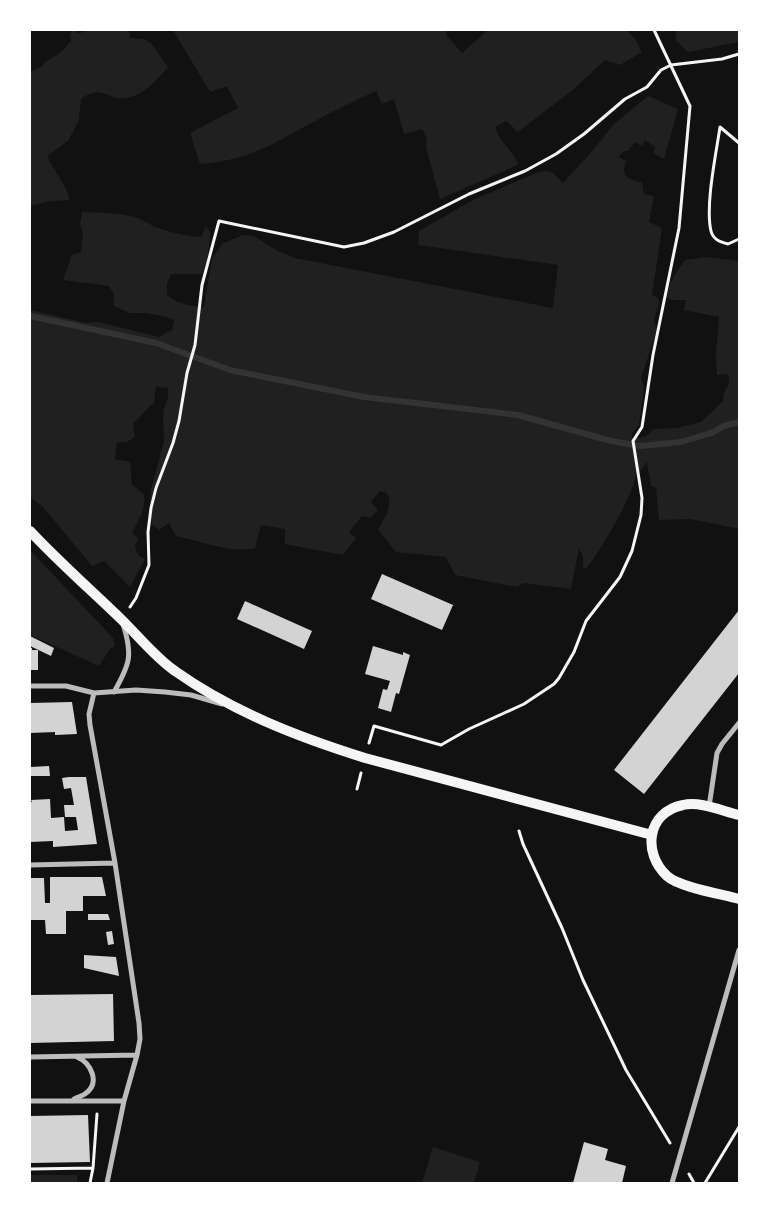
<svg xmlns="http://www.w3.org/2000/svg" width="769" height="1213" font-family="Quicksand,sans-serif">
	<rect width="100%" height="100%" fill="#111"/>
	<!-- green -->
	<path fill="#202020" d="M 75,30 L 78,33 L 85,32 L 86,30 L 129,30 L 130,38 L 144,39 L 151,43 L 168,67 C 155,82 139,101 117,98 C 113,98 110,95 106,94 C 96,90 89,93 81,99 L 79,120 L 68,141 L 47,156 C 54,171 66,184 70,200 L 51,201 L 30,206 L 30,72 L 41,67 L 44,63 L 60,53 L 72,40 L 70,38 L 71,32 Z
		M 173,30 L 446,30 L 447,36 L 462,53 L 488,30 L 627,30 L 635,39 L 642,52 L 620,65 L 605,60 L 574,89 L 518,132 L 506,121 L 495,127 C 499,141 512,150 518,164 L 504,171 L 440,199 L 426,147 L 427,139 L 422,129 L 404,134 L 394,99 L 382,104 L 376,91 C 356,100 336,110 317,120 C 274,143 251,160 200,164 L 190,133 L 238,108 L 227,86 L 210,92 Z
		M 676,30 L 739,30 L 739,42 L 688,52 L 676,41 Z
		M 648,96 L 678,109 L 664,159 L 653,153 L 655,147 L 645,140 L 642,146 L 635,142 L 628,151 L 623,151 L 619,157 L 626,161 L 624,169 L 625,175 L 630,179 L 642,183 L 644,194 L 654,196 L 649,222 L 662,228 L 652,295 L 656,296 L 659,301 C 658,312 651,318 657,330 L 641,378 L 644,388 L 639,425 L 633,432 L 631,437 C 642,439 647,437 653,429 L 677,428 L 701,422 L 723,401 L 724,393 L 729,383 L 728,374 L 717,375 L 716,354 L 719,317 L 684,310 L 686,300 L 671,300 L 667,298 C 669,282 676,273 685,260 L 706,257 L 739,261 L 739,529 L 691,519 L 659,520 L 656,488 L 651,486 L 647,462 L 641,470 L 636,474 C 634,494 600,552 586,569 L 583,567 L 583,557 L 579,548 L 571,589 L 524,583 L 517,587 L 455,575 L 446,557 L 396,552 L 378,530 C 384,518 394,507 387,493 L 380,491 L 371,502 L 378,510 L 371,518 L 362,516 L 349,532 L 356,538 L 343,555 L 285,544 L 285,529 L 261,525 L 255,548 C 233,554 199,541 176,536 L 169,523 L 159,530 L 152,524 L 150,499 L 151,489 L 164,441 L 163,418 L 164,409 L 168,398 L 168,388 L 156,387 L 154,403 C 145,409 142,417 133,423 L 135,437 L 127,442 L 117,442 L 115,459 L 130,462 L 132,485 L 144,494 C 146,513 138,518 132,534 L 138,538 L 135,546 L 138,555 L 145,559 L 130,587 L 104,561 L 92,566 L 43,507 L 30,497 L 30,310 L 86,323 L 98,322 L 159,337 L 172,330 L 174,320 L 163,316 L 145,313 L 130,313 L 114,306 L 114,294 L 109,286 L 63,280 L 72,255 L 81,252 L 83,234 L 80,224 L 82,212 C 101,213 119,212 137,218 C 143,220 149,224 155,227 C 169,232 185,236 201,237 L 206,227 L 211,233 L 207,260 L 202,274 L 171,274 L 167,284 L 167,295 C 178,304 190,306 204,307 L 212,259 L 222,244 L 243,235 L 253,236 L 278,251 L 295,258 L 553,308 L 558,265 L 418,245 L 419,231 L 475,199 L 539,172 C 552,169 554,174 563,183 L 594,149 L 613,125 Z
		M 30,550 L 113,638 L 115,646 L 110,649 L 99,666 L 30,635 Z
		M 433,1147 L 480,1162 L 474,1183 L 422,1183 Z
		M 30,1175 L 77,1175 L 77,1183 L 30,1183 Z"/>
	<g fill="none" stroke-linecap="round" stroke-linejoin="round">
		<!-- stream -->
		<path stroke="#333" stroke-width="6" d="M 30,316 L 156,343 L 230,370 L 364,397 L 518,415 L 611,441 L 634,445 L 641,446 L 681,442 L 711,433 L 724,426 L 739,422"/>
	</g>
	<!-- building -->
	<path fill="#d3d3d3" d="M 382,574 L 453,605 L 442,630 L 371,599 Z
		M 245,601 L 312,631 L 304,649 L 237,619 Z
		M 739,610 L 739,673 L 644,794 L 614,770 Z
		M 30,636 L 54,648 L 51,656 L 30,646 Z
		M 373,646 L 403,655 L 403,652 L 410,655 L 399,694 L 396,693 L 391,712 L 378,708 L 383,689 L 387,690 L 390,681 L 365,674 Z
		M 30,648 L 32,648 L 32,650 L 38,650 L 38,670 L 30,670 Z
		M 72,702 L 77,734 L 55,735 L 55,732 L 30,733 L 30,703 Z
		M 49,766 L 50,776 L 30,776 L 30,767 Z
		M 69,777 L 86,777 L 97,844 L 53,847 L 53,841 L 30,842 L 30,802 L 32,802 L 31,800 L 50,799 L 51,818 L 64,817 L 65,831 L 78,830 L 76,817 L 65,817 L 64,805 L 74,805 L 71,788 L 64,789 L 62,778 Z
		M 50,877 L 102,877 L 106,896 L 83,896 L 83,911 L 66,911 L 66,934 L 46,934 L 45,920 L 30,920 L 30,878 L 44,878 L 45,903 L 50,903 Z
		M 88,914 L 108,914 L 110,920 L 88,920 Z
		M 112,931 L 114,944 L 108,945 L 106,932 Z
		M 84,955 L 116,957 L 119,976 L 84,968 Z
		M 113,994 L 114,1041 L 30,1043 L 30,995 Z
		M 88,1115 L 90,1162 L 30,1163 L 30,1116 Z
		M 584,1142 L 608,1149 L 605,1160 L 626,1166 L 622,1183 L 573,1183 Z"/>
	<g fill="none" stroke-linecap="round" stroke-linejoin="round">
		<!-- path -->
		<path stroke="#f5f5f5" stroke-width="3" d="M 739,143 L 720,127 C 716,154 705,206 711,231 C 713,240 721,242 728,244 L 739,239
			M 130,607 L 136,598 L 149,565 L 148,532 L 151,508 L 156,488 L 173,443 L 179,421 L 187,373 L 195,345 L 202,285 L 219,221 L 344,247 L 364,243 L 394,232 L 469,194 L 525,171 L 556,154 L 584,134 L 625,99 L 647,87 L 661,70 L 671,65 L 722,59 L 739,54
			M 369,743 L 374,726 L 441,745 L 469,729 L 524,704 L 554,684 L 559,678 L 574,652 L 586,621 L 620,577 L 632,551 L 641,515 L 642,498 L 633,441 L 642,427 L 653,355 L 679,228 L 690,106 L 654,30
			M 357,789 L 361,773
			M 519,831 L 523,844 L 562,928 L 583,980 L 626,1070 L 670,1143
			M 30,1169 L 93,1168
			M 689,1174 L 694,1183
			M 90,1183 L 93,1168 L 97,1114
			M 705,1183 L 739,1127"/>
		<!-- minor -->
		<path stroke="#bcbcbc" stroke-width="5" d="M 30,686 L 66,686 L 94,693 L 136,690 L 165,692 L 191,695 L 222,704
			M 114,692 C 130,664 133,655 123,624
			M 94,693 L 89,714 L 90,725 L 115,863 L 139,1023 L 140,1039 L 137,1055 L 124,1101 L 107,1183
			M 709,807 L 717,753 L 722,744 L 739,723
			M 30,865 L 115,863
			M 30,1057 L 137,1055
			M 74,1099 C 77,1097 82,1096 85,1094 C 101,1083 91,1063 77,1057
			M 30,1101 L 124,1101
			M 672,1183 L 739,950"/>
		<!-- secondary -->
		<path stroke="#f5f5f5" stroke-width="10" d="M 30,531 C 59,562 92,591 123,621 C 139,637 157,659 175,671 C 233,712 298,737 365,758 L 652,835
			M 739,815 C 722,811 700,801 683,805 C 647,812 642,853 667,876 C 679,887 721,894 739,899"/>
	</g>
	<!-- border -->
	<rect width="769" height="1213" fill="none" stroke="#ffffff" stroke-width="62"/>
</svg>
